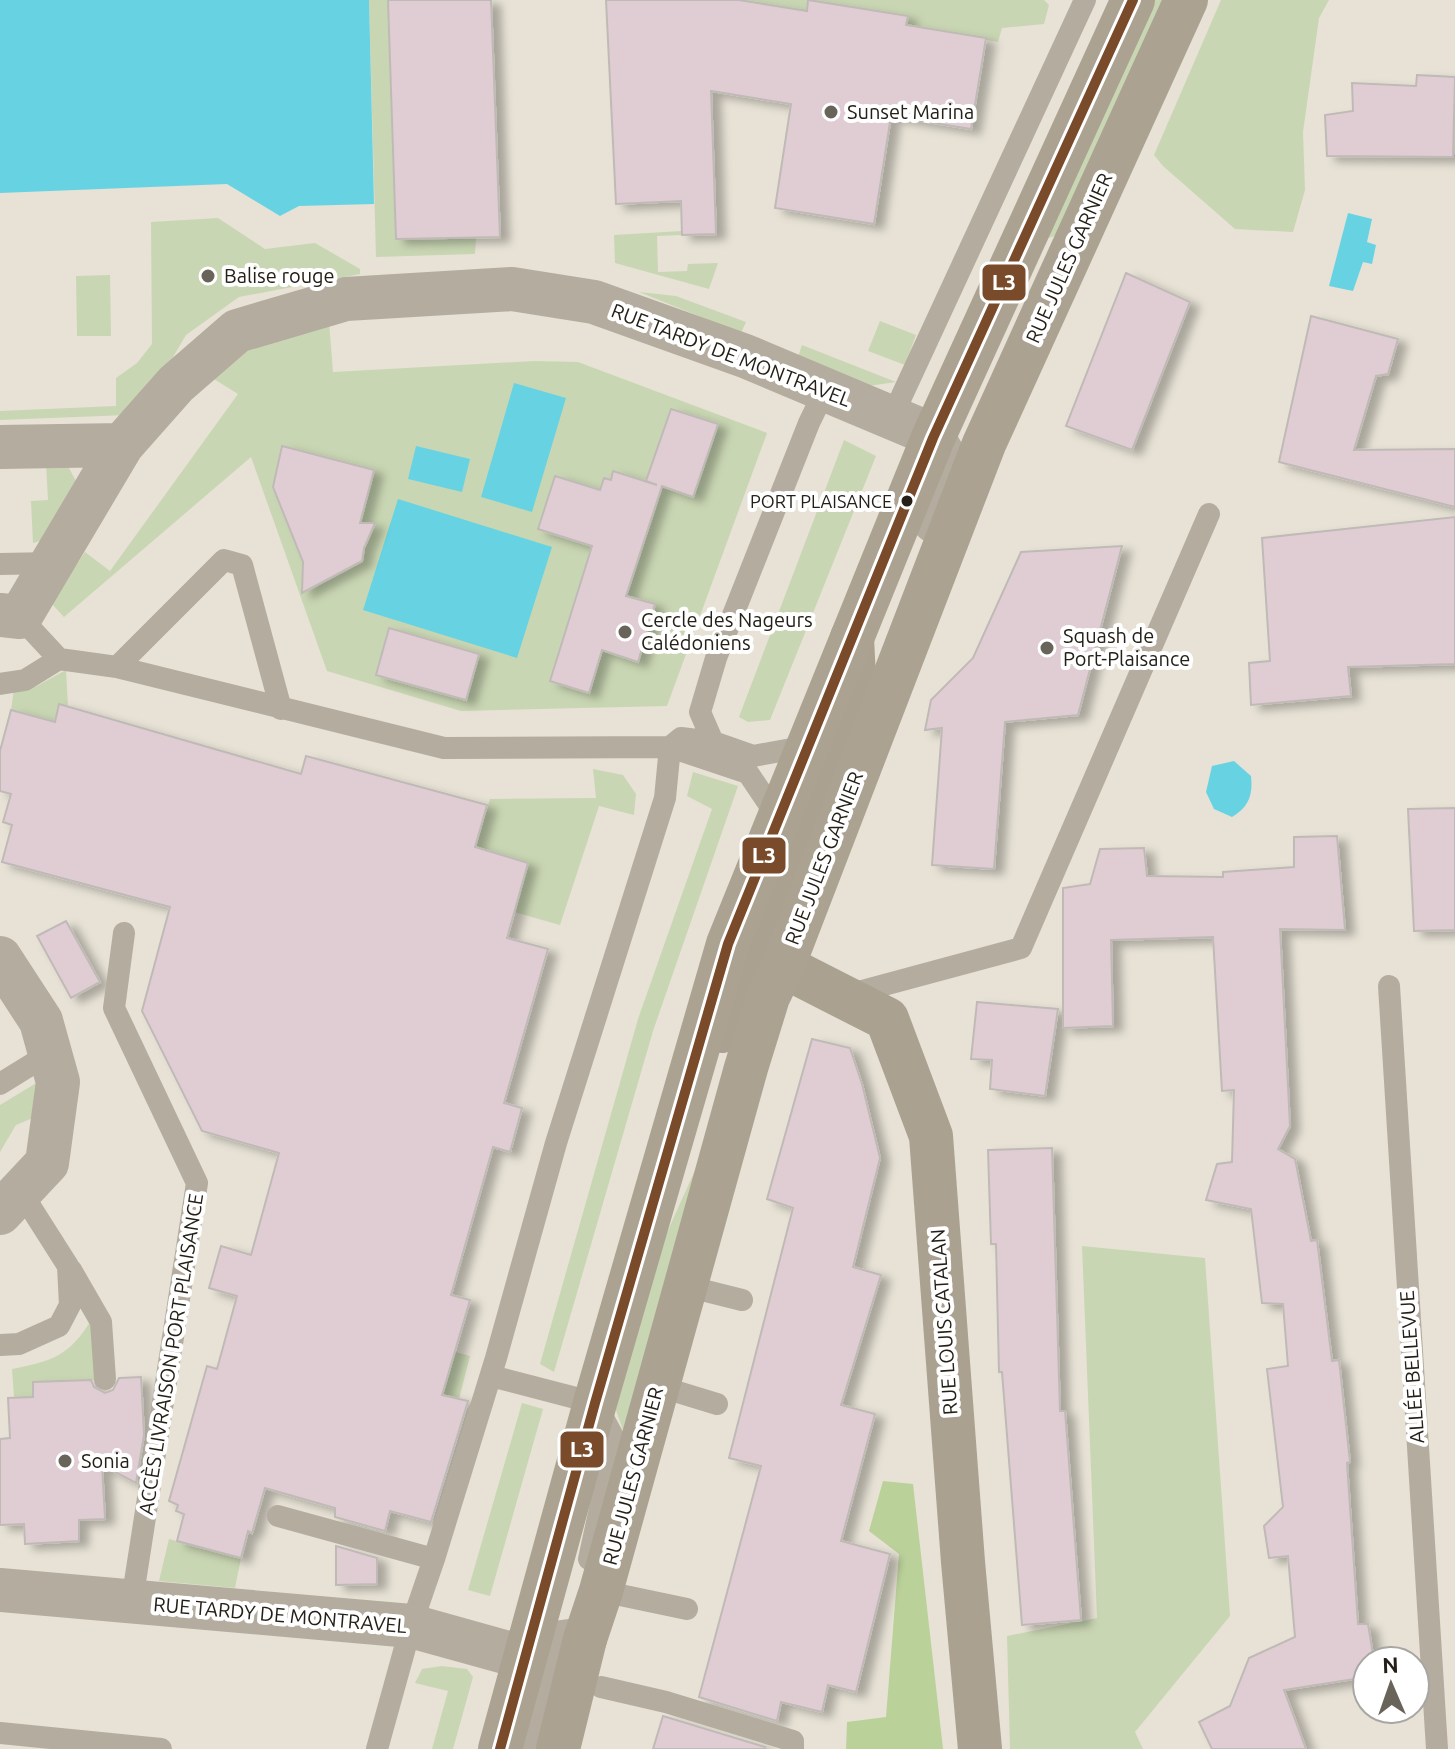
<svg xmlns="http://www.w3.org/2000/svg" width="1455" height="1749" font-family="Ubuntu,sans-serif">
	<defs>
		<filter id="shadow"><feDropShadow dx="9" dy="5" stdDeviation="4" flood-color="#0004"/></filter>
	</defs>
	<rect width="100%" height="100%" fill="#e7e2d5"/>
	<!-- green -->
	<path fill="#c9d6b3" d="M 369,0 L 388,0 L 396,239 L 476,237 L 475,254 L 376,257 Z
		M 739,0 L 1044,0 L 1049,5 L 1044,24 L 1002,28 L 998,42 L 906,25 L 808,1 L 807,11 Z
		M 1149,0 L 1168,0 L 1062,234 L 1041,240 Z
		M 1221,0 L 1329,0 L 1319,18 L 1303,132 L 1305,190 L 1293,232 L 1235,229 L 1163,166 L 1154,155 Z
		M 218,218 L 265,249 L 315,243 L 360,269 L 360,274 L 239,297 L 186,335 L 146,403 L 127,415 L 0,420 L 0,411 L 116,406 L 116,378 L 137,363 L 152,344 L 151,222 Z
		M 682,231 L 682,235 L 657,236 L 658,272 L 687,271 L 688,264 L 718,263 L 709,289 L 615,263 L 614,235 Z
		M 110,275 L 111,336 L 77,336 L 76,276 Z
		M 639,292 L 676,296 L 746,322 L 741,333 Z
		M 880,321 L 916,335 L 905,365 L 868,351 Z
		M 329,322 L 333,372 L 535,361 L 578,362 L 767,433 L 667,706 L 461,711 L 327,671 L 251,457 L 64,617 L 51,603 L 85,552 L 110,571 L 238,394 L 209,376 L 240,344 Z
		M 802,345 L 896,382 L 868,386 L 798,357 Z
		M 844,440 L 876,456 L 770,720 L 748,722 L 739,717 Z
		M 46,464 L 68,466 L 78,485 L 50,538 L 33,543 L 31,501 L 48,500 Z
		M 66,670 L 68,706 L 59,704 L 55,722 L 11,710 L 14,689 L 35,687 Z
		M 593,769 L 623,775 L 636,794 L 634,815 L 599,806 L 560,925 L 514,912 L 528,863 L 475,847 L 490,799 L 596,798 Z
		M 693,772 L 738,786 L 653,1031 L 554,1372 L 540,1364 L 638,1019 L 712,809 L 687,796 Z
		M 38,1082 L 35,1117 L 16,1125 L 0,1152 L 0,1105 Z
		M 706,1146 L 628,1444 L 613,1402 L 664,1239 Z
		M 1082,1246 L 1205,1258 L 1230,1616 L 1135,1732 L 1143,1749 L 1010,1749 L 1007,1636 L 1097,1618 Z
		M 92,1319 L 95,1380 L 33,1382 L 33,1397 L 14,1397 L 12,1369 C 53,1361 69,1356 92,1319 Z
		M 438,1347 L 470,1356 L 459,1399 L 427,1390 Z
		M 522,1403 L 543,1409 L 490,1596 L 468,1590 Z
		M 169,1539 L 241,1558 L 235,1588 L 159,1581 Z
		M 442,1666 L 467,1669 L 473,1677 L 453,1749 L 432,1749 L 448,1691 L 415,1683 L 422,1669 Z"/>
	<!-- forest -->
	<path fill="#bbd19a" d="M 883,1481 L 913,1484 L 943,1749 L 846,1749 L 847,1722 L 886,1717 L 899,1554 L 869,1531 Z"/>
	<!-- water -->
	<path fill="#67d3e2" d="M 0,0 L 369,0 L 374,204 L 299,206 L 280,216 L 227,184 L 0,193 Z
		M 1348,213 L 1372,219 L 1367,242 L 1376,245 L 1372,264 L 1363,262 L 1353,291 L 1329,286 Z
		M 514,383 L 566,398 L 532,512 L 481,497 Z
		M 416,446 L 470,459 L 462,492 L 408,479 Z
		M 398,499 L 552,547 L 517,658 L 363,610 Z
		M 1234,761 L 1251,776 C 1253,795 1249,807 1232,817 L 1214,809 L 1206,792 L 1212,766 Z"/>
	<!-- building -->
	<path fill="#e0cdd4" stroke="#c0bab7" stroke-width="2" filter="url(#shadow)" d="M 388,0 L 491,0 L 500,237 L 396,239 Z
		M 606,0 L 739,0 L 807,11 L 808,0 L 908,16 L 906,25 L 986,38 L 971,129 L 891,116 L 874,224 L 775,208 L 791,104 L 711,91 L 716,234 L 682,235 L 681,201 L 616,204 Z
		M 1417,75 L 1455,77 L 1453,157 L 1327,156 L 1325,115 L 1353,111 L 1352,83 L 1416,86 Z
		M 1126,273 L 1190,302 L 1132,450 L 1066,426 Z
		M 1311,316 L 1398,339 L 1388,374 L 1376,376 L 1354,450 L 1455,449 L 1455,507 L 1279,462 Z
		M 671,409 L 718,424 L 693,497 L 662,486 L 626,596 L 655,604 L 638,662 L 602,650 L 589,693 L 550,681 L 592,546 L 538,529 L 555,476 L 600,490 L 604,478 L 611,480 L 613,471 L 657,485 L 646,481 Z
		M 282,446 L 374,470 L 360,523 L 375,523 L 364,548 L 362,561 L 302,593 L 303,562 L 273,487 Z
		M 1455,517 L 1455,664 L 1348,667 L 1351,696 L 1251,705 L 1249,663 L 1270,661 L 1262,538 Z
		M 1122,546 L 1078,715 L 1005,722 L 994,869 L 932,865 L 942,728 L 925,730 L 931,700 L 973,658 L 1021,552 Z
		M 389,628 L 479,654 L 466,700 L 376,675 Z
		M 59,704 L 301,774 L 306,756 L 487,805 L 475,847 L 528,863 L 507,938 L 548,949 L 504,1103 L 522,1108 L 510,1152 L 493,1147 L 451,1295 L 470,1300 L 442,1395 L 468,1401 L 431,1522 L 390,1511 L 385,1531 L 335,1517 L 335,1508 L 265,1488 L 252,1533 L 248,1531 L 241,1558 L 177,1541 L 184,1514 L 176,1511 L 178,1505 L 169,1501 L 207,1366 L 217,1369 L 237,1296 L 209,1288 L 221,1246 L 251,1255 L 279,1153 L 202,1131 L 142,1011 L 170,907 L 2,862 L 12,825 L 3,822 L 11,794 L 0,791 L 0,751 L 11,710 L 55,722 Z
		M 1455,808 L 1455,930 L 1414,931 L 1408,809 Z
		M 1337,836 L 1345,930 L 1280,929 L 1290,1126 L 1278,1149 L 1295,1159 L 1311,1241 L 1317,1240 L 1332,1361 L 1339,1360 L 1350,1462 L 1347,1463 L 1358,1624 L 1368,1624 L 1374,1661 L 1367,1661 L 1367,1677 L 1284,1690 L 1306,1749 L 1212,1749 L 1199,1722 L 1230,1706 L 1249,1658 L 1295,1637 L 1288,1556 L 1269,1558 L 1264,1526 L 1283,1507 L 1267,1369 L 1288,1366 L 1283,1304 L 1262,1303 L 1251,1209 L 1206,1200 L 1217,1164 L 1232,1162 L 1234,1090 L 1222,1091 L 1213,937 L 1111,940 L 1113,1026 L 1063,1028 L 1063,888 L 1090,884 L 1100,849 L 1144,848 L 1147,876 L 1223,877 L 1223,872 L 1294,867 L 1294,837 Z
		M 66,921 L 100,982 L 71,998 L 37,936 Z
		M 977,1002 L 1058,1009 L 1045,1096 L 990,1089 L 992,1060 L 971,1059 Z
		M 812,1039 L 850,1048 L 862,1084 L 880,1158 L 853,1267 L 881,1275 L 841,1405 L 875,1414 L 841,1541 L 890,1554 L 856,1692 L 828,1685 L 822,1712 L 781,1702 L 777,1721 L 699,1697 L 761,1466 L 729,1458 L 793,1208 L 767,1199 Z
		M 1052,1148 L 1060,1411 L 1065,1411 L 1081,1620 L 1022,1625 L 1002,1372 L 999,1372 L 996,1244 L 991,1244 L 988,1150 Z
		M 141,1377 L 144,1435 L 136,1483 L 102,1465 L 105,1519 L 79,1520 L 79,1541 L 25,1544 L 24,1524 L 0,1525 L 0,1439 L 10,1438 L 8,1398 L 33,1397 L 33,1382 L 91,1380 L 94,1387 L 105,1393 L 113,1390 L 119,1378 Z
		M 336,1546 L 377,1558 L 377,1584 L 336,1585 Z
		M 663,1716 L 765,1747 L 765,1749 L 653,1749 Z"/>
	<g fill="none" stroke-linecap="round" stroke-linejoin="round">
		<!-- lane -->
		<path stroke="#b4ac9f" stroke-width="22" d="M 892,417 L 1085,0
			M 0,564 L 53,563
			M 20,617 L 59,659 L 117,667 L 444,748 L 670,747 L 748,773 L 779,819
			M 117,667 L 224,560 L 242,565 L 281,709
			M 0,684 L 25,680 L 59,659
			M 713,742 L 700,712 L 716,658 L 809,423 L 825,390
			M 124,933 L 114,1008 L 197,1183 L 132,1601
			M 1389,986 L 1437,1749
			M 847,995 L 1021,948 L 1209,514
			M 0,1084 L 50,1053
			M 71,1270 L 101,1322 L 105,1379
			M 686,1286 L 742,1300
			M 0,1345 L 19,1344 L 59,1326 L 70,1305 L 68,1266 L 21,1192
			M 491,1376 L 595,1403 L 615,1440 L 589,1559
			M 658,1386 L 717,1404
			M 278,1516 L 434,1559
			M 601,1591 L 687,1609
			M 601,1687 L 666,1702 L 793,1741 L 793,1749
			M 0,1733 L 161,1749
			M 377,1749 L 411,1626 L 434,1559 L 496,1358 L 556,1143 L 665,798 L 670,747 L 681,738 L 713,742 L 753,756 L 808,746"/>
		<!-- street -->
		<path stroke="#b4ac9f" stroke-width="44" d="M 0,447 L 122,445 L 176,384 L 237,331 L 346,299 L 512,289 L 594,302 L 745,356 L 921,430 L 933,438 L 953,471 L 934,521
			M 0,615 L 20,617 L 122,445
			M 0,958 L 41,1021 L 58,1082 L 47,1163 L 0,1213
			M 0,1590 L 411,1626 L 555,1666 L 562,1642 L 585,1639
			M 525,1657 L 545,1690 L 532,1749"/>
		<!-- secondary -->
		<path stroke="#aaa191" stroke-width="44" d="M 783,966 L 770,949 L 758,914 L 855,697 L 852,638
			M 722,1031 L 737,981 L 754,964 L 783,966 L 887,1019 L 931,1136 L 963,1562 L 980,1749"/>
		<!-- primary -->
		<path stroke="#aba291" stroke-width="44" d="M 500,1749 L 595,1403 L 728,944 L 933,438 L 1133,0
			M 558,1749 L 585,1639 L 601,1591 L 746,1068 L 768,997 L 783,966 L 984,444 L 1186,0"/>
		<!-- bus-1 casing -->
		<g stroke="#fff" stroke-width="16">
			<path id="bus-1" d="M 500,1749 L 595,1403 L 728,944 L 933,438 L 1133,0"/>
		</g>
		<!-- bus-1 -->
		<use href="#bus-1" stroke="#7a4b2a" stroke-width="10"/>
	</g>
	<!-- markers -->
	<g fill="#68645a" stroke="#fff" stroke-width="3">
		<circle cx="831" cy="112" r="8"/>
		<circle cx="208" cy="276" r="8"/>
		<circle cx="625" cy="632" r="8"/>
		<circle cx="1047" cy="648" r="8"/>
		<circle cx="65" cy="1461" r="8"/>
	</g>
	<circle fill="#242017" stroke="#fff" stroke-width="3" cx="907" cy="501" r="7"/>
	<g text-anchor="middle" stroke-width="8" stroke-linejoin="round" paint-order="stroke">
		<!-- bus labels -->
		<g font-size="18" fill="#242017" stroke="#fff" text-anchor="end">
			<text x="892" y="508">PORT PLAISANCE</text>
		</g>
		<!-- poi labels -->
		<g font-size="20" fill="#242017" stroke="#fff" text-anchor="start">
			<text x="847" y="119">Sunset Marina</text>
			<text x="224" y="283">Balise rouge</text>
			<text x="641" y="627">Cercle des Nageurs<tspan x="641" dy="23">Calédoniens</tspan></text>
			<text x="1063" y="643">Squash de<tspan x="1063" dy="23">Port-Plaisance</tspan></text>
			<text x="81" y="1468">Sonia</text>
		</g>
		<!-- street labels -->
		<g font-size="20" fill="#242017" stroke="#fff">
			<text transform="translate(1069 258) rotate(-66)" y="7">RUE JULES GARNIER</text>
			<text transform="translate(731 355) rotate(21)" y="7">RUE TARDY DE MONTRAVEL</text>
			<text transform="translate(824 858) rotate(-69)" y="7">RUE JULES GARNIER</text>
			<text transform="translate(944 1322) rotate(-94)" y="7">RUE LOUIS CATALAN</text>
			<text transform="translate(171 1354) rotate(-81)" y="7">ACCÈS LIVRAISON PORT PLAISANCE</text>
			<text transform="translate(1412 1367) rotate(-94)" y="7">ALLÉE BELLEVUE</text>
			<text transform="translate(633 1476) rotate(-75)" y="7">RUE JULES GARNIER</text>
			<text transform="translate(280 1615) rotate(5)" y="7">RUE TARDY DE MONTRAVEL</text>
		</g>
	</g>
	<g stroke="#fff" stroke-width="3">
		<rect x="981" y="263" width="46" height="39" rx="8" fill="#7a4b2a"/>
		<rect x="741" y="836" width="46" height="39" rx="8" fill="#7a4b2a"/>
		<rect x="559" y="1430" width="46" height="39" rx="8" fill="#7a4b2a"/>
	</g>
	<g font-size="22" text-anchor="middle" font-weight="bold" fill="#fff">
		<text x="1004" y="290">L3</text>
		<text x="764" y="863">L3</text>
		<text x="582" y="1457">L3</text>
	</g>
	<!-- north arrow -->
	<g transform="translate(1391 1685) rotate(358)"><circle r="38" fill="#ffffff" stroke="#a7a6a2" stroke-width="2"/>
	<path d="M0-6L14 30L0 20L-14 30Z" fill="#68645a"/>
	<text y="-12" font-size="22" font-weight="bold" text-anchor="middle" fill="#242017">N</text>
	</g>
</svg>
